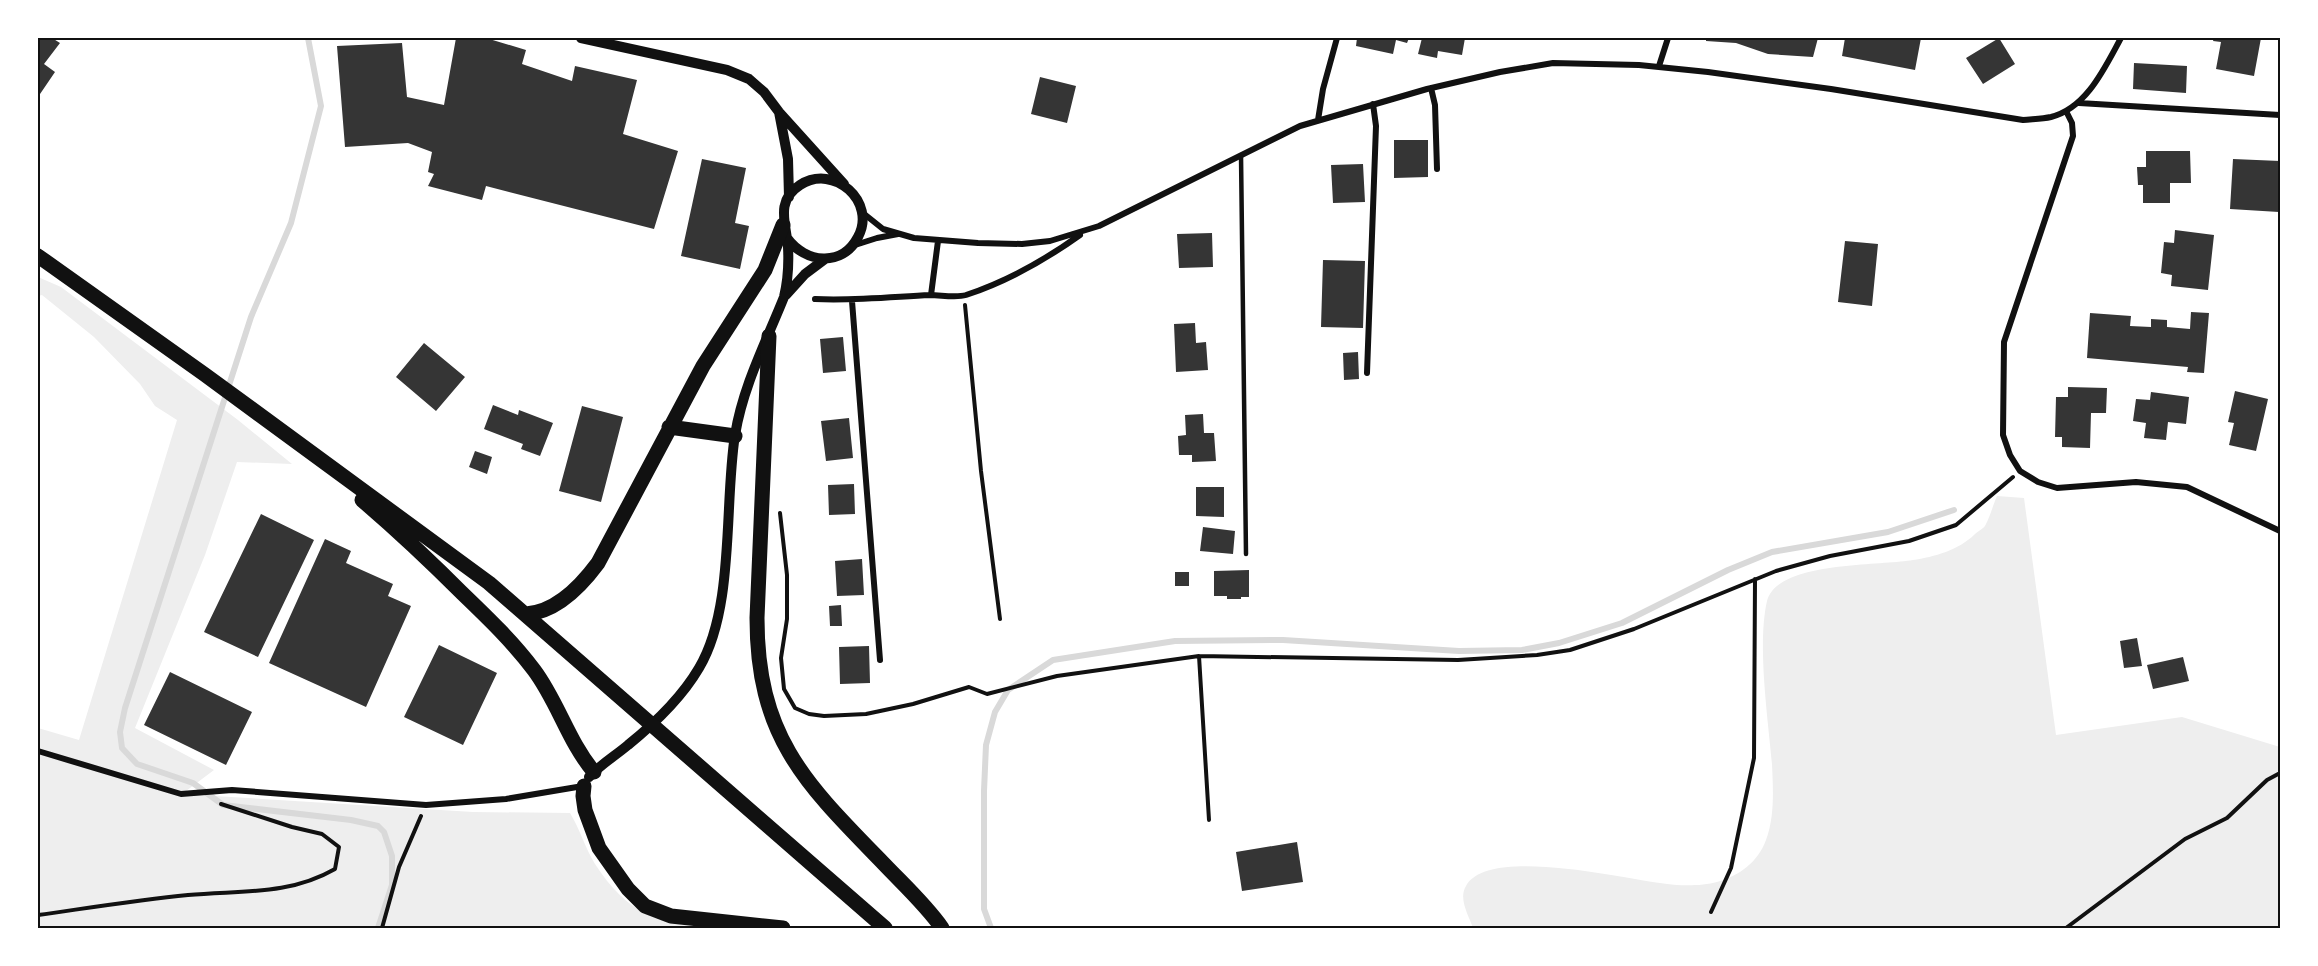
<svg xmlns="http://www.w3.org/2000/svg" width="2318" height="966" font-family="Bitter,serif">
	<rect width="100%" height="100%" fill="#fff"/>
	<!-- green -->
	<path fill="#eee" d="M 38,277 L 61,287 L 238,420 L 292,464 L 237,462 L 205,555 L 135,728 L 214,770 L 182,794 L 473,812 L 570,813 C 580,829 585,848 595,864 C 627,913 656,924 712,928 L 38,928 L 38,728 L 79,740 L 177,420 L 155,406 L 140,384 L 94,337 L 42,295 L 38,296 Z
		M 1997,496 L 2024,498 L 2056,735 L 2182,717 L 2280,747 L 2280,928 L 1473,928 C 1469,916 1458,899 1466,886 C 1488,845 1629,880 1667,884 C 1681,886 1703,886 1717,882 C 1739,876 1758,862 1766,840 C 1775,816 1773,788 1772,764 C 1768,718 1757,645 1767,601 C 1777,561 1880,566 1913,560 C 1934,557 1959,550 1975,534 C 1978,531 1983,529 1985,526 C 1990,517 1993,505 1997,496 Z"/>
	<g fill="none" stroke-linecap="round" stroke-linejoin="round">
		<!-- stream -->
		<path stroke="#d9d9d9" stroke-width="6" d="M 308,38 L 321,106 L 291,223 L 251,317 L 125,708 L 120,732 L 122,748 L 137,764 L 193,783 L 223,805 L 351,820 L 378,826 L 384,832 L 392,856 L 392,885 L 378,928
			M 991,928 L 984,909 L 984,791 L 986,745 L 995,712 L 1008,690 L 1053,660 L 1175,641 L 1283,640 L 1459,651 L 1522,650 L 1559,643 L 1622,623 L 1728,570 L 1772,552 L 1888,532 L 1954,510"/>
	</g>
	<!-- building -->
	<path fill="#353535" d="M 38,38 L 52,38 L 60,43 L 44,64 L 55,72 L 38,97 Z
		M 456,38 L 486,38 L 526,50 L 522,64 L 572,81 L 575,66 L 637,80 L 623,134 L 678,151 L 654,229 L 486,186 L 482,200 L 428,186 L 434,174 L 428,172 L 432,152 L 408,143 L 345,147 L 337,46 L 402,43 L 407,97 L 444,105 Z
		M 1357,38 L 1409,38 L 1407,43 L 1396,40 L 1393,54 L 1356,46 Z
		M 1422,38 L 1465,38 L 1462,55 L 1438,51 L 1437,58 L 1418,54 Z
		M 1706,38 L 1818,38 L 1813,57 L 1768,54 L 1736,43 L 1706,41 Z
		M 1845,38 L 1921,38 L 1915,70 L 1842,56 Z
		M 1999,38 L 2015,64 L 1983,84 L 1966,58 Z
		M 2214,38 L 2261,38 L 2254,76 L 2216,69 L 2221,42 L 2213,41 Z
		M 2134,63 L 2187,66 L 2186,93 L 2133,89 Z
		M 1040,77 L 1076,86 L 1067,123 L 1031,114 Z
		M 1394,140 L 1428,140 L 1428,177 L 1394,178 Z
		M 2146,151 L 2190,151 L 2191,183 L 2170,183 L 2170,203 L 2143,203 L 2143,185 L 2138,185 L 2137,167 L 2146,167 Z
		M 702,159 L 746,168 L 735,223 L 749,226 L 740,269 L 681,256 Z
		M 2233,159 L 2280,161 L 2279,212 L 2230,209 Z
		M 1363,164 L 1365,202 L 1333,203 L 1331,165 Z
		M 2175,230 L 2214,235 L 2208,290 L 2171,286 L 2172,275 L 2161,273 L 2164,242 L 2174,243 Z
		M 1212,233 L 1213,267 L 1179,268 L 1177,234 Z
		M 1845,241 L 1878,244 L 1872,306 L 1838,302 Z
		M 1323,260 L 1365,261 L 1363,328 L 1321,327 Z
		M 2191,312 L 2209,313 L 2204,373 L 2187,372 L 2188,367 L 2087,358 L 2090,313 L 2131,316 L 2130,326 L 2151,327 L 2151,319 L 2167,320 L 2167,327 L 2190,329 Z
		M 1195,323 L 1196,343 L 1206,342 L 1208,370 L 1176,372 L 1174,324 Z
		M 843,337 L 846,371 L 823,373 L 820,339 Z
		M 424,343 L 465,377 L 436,411 L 396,377 Z
		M 1358,352 L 1359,379 L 1344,380 L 1343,353 Z
		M 2068,387 L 2107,388 L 2106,413 L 2091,413 L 2090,448 L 2062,447 L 2062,437 L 2055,437 L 2056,397 L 2068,397 Z
		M 2235,391 L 2268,399 L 2256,451 L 2229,445 L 2234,423 L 2228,422 Z
		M 2151,392 L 2189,397 L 2186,424 L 2168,422 L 2166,440 L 2144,438 L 2146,423 L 2133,421 L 2136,399 L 2150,400 Z
		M 493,405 L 518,415 L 519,410 L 553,423 L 540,456 L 521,449 L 523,444 L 484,429 Z
		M 582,406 L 623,417 L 601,502 L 559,491 Z
		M 1203,414 L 1204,433 L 1214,433 L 1216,461 L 1192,462 L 1192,455 L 1179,455 L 1178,436 L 1186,435 L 1185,415 Z
		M 849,418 L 853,458 L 826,461 L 821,421 Z
		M 475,451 L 492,457 L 487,474 L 469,467 Z
		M 854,484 L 855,514 L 829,515 L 828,485 Z
		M 1196,487 L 1224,487 L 1224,517 L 1196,516 Z
		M 261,514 L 314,540 L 258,657 L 204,632 Z
		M 1203,527 L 1235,531 L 1233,554 L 1200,551 Z
		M 325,539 L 351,551 L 346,563 L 393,584 L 388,596 L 411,606 L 366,707 L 269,663 Z
		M 862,559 L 864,595 L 837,596 L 835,561 Z
		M 1249,570 L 1249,597 L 1241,597 L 1241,599 L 1227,599 L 1227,596 L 1214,596 L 1214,571 Z
		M 1175,572 L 1189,572 L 1189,586 L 1175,586 Z
		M 841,605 L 842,626 L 830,626 L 829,606 Z
		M 2137,638 L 2142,666 L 2124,668 L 2120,641 Z
		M 439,645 L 497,673 L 463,745 L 404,717 Z
		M 869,646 L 870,683 L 840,684 L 839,647 Z
		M 2183,657 L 2189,681 L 2153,689 L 2147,665 Z
		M 170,672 L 252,712 L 226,765 L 144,725 Z
		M 1297,842 L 1303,882 L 1242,891 L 1236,852 Z"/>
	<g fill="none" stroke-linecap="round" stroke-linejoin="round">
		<!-- path -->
		<path stroke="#111" stroke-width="4" d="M 965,305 L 981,471 L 1000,619
			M 780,513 L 787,575 L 787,619 L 781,658 L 784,689 L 795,708 L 809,714 L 824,716 L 866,714 L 913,704 L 969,687 L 987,694 L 1057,676 L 1199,656 L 1458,660 L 1537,655 L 1570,650 L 1634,629 L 1776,571 L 1830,556 L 1909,541 L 1956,525 L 2013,477
			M 1199,656 L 1209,820
			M 1711,912 L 1731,868 L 1754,758 L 1755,579
			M 38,915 C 88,908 138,900 188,895 C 240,890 288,896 335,869 L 339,847 L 322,834 L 292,827 L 221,804
			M 382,928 L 399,867 L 421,816
			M 2066,928 L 2185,839 L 2227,818 L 2267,780 L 2280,773"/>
		<!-- service -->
		<path stroke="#111" stroke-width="4.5" d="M 1241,155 L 1246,554"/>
		<!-- minor -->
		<path stroke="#111" stroke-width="6" d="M 1659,66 L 1668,38
			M 1431,88 L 1435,105 L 1437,169
			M 2079,103 L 2280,115
			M 2066,111 L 2072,123 L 2073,136 L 2004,342 L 2003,435 L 2010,455 L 2020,471 L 2038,482 L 2057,488 L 2136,482 L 2187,487 L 2280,531
			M 1318,120 L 1323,89 L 1337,38
			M 863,213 L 883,229 L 914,238 L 978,243 L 1022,244 L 1050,241 L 1099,226 L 1300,126 L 1427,89 L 1500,72 L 1553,63 L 1639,65 L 1708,72 L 1831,89 L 2023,120 C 2032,119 2042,119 2051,117 C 2087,108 2105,67 2121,38
			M 852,246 L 877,238 L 898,234
			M 931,295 L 938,241
			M 815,299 C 853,301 891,297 930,295 C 941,295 956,298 966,295 C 1008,281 1045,260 1080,235
			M 852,301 L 880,660
			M 1367,373 L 1376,126 L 1373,104
			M 38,751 L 181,794 L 232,790 L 426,805 L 506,799 L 583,786"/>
		<!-- tertiary -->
		<path stroke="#111" stroke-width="10" d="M 581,38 L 727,70 L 749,79 L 764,92 L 779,112 L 844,184
			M 779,112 L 788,159 L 789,197
			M 786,295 L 805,274 L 825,259
			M 589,777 C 601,764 615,756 628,745 C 654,724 682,697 699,668 C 735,608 724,504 735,435 C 743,386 766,342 784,297 C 788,280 789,265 788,247 C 786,223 775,201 800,185 C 834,163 877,202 858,237 C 842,268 805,263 787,238"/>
		<!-- primary -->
		<path stroke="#111" stroke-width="15" d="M 38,256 L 204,374 L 489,583 L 885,928
			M 769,336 L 757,618 C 757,738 806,784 884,864 C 904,885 926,905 942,928
			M 669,427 L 735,436
			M 362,500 C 397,530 430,561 462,593 C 488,618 513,642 534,670 C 558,702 568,741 594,772
			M 526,614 C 557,612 581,586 598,563 L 703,366 L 765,270 L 783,225
			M 584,786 L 583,796 L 585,810 L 599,848 L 628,889 L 645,906 L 671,916 L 783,928"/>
	</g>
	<!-- border -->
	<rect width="2318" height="966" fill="none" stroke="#ffffff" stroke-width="78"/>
	<rect x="39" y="39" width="2240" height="888" fill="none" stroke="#111" stroke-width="2"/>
</svg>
